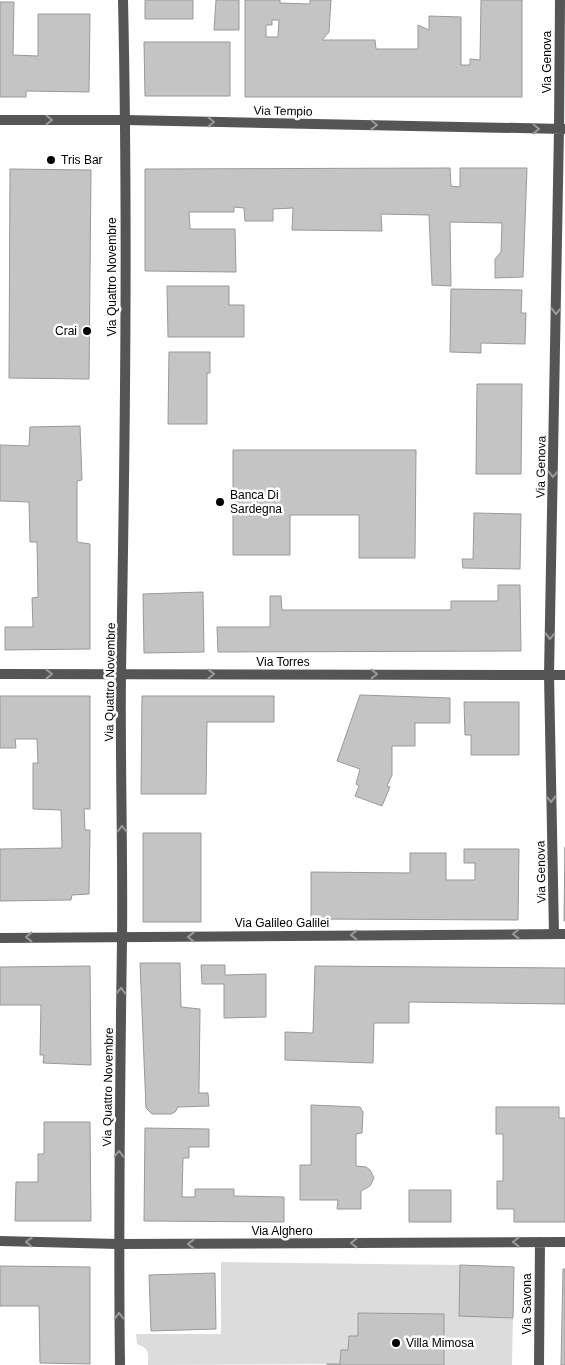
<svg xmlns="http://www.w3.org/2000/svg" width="565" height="1365" font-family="Helvetica,sans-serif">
	<rect width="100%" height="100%" fill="#fff"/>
	<!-- green -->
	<path fill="#dcdcdc" d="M 221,1262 L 460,1265 L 460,1316 L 513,1318 L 512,1365 L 444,1365 L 444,1314 L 358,1313 L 358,1336 L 349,1336 L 348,1350 L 341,1350 L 340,1364 L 148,1365 C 148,1352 150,1349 137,1344 L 136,1334 L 221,1334 Z"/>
	<!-- building -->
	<path fill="#c4c4c4" stroke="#999" fill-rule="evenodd" d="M 145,0 L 193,0 L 193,19 L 145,19 Z
		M 216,0 L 239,0 L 239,30 L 214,30 Z
		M 245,0 L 280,0 L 280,3 L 310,4 L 310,0 L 331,0 L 329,32 L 322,40 L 375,40 L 376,49 L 418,49 L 418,25 L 429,30 L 429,16 L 461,17 L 461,65 L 470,65 L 470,59 L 480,60 L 481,0 L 522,0 L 522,97 L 245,97 ZM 272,20 L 279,20 L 278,37 L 266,37 L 266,25 L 272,25 Z
		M 0,2 L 14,2 L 13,55 L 38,56 L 38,14 L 90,14 L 89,92 L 26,91 L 26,97 L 0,97 Z
		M 144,42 L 230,42 L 230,96 L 145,96 Z
		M 450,168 L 451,186 L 460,187 L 460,168 L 527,168 L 523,277 L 495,278 L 495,259 L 501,252 L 502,223 L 450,222 L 451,286 L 432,285 L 429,215 L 381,214 L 382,231 L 292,230 L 293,208 L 273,209 L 273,221 L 245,221 L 244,208 L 234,207 L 234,212 L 189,212 L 190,229 L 235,229 L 236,272 L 145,271 L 145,169 Z
		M 10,169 L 91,170 L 89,379 L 9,378 Z
		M 167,286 L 229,286 L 229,305 L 244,305 L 244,337 L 168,337 Z
		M 451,289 L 522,290 L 521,313 L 526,313 L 525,344 L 481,343 L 481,353 L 450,352 Z
		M 169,352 L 210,352 L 210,373 L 207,373 L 207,424 L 168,424 Z
		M 477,384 L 522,384 L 521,474 L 476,474 Z
		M 80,426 L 82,480 L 77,481 L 77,542 L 90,544 L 90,649 L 5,650 L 5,627 L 33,627 L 32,598 L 38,597 L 37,542 L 30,542 L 29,502 L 0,501 L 0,445 L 29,446 L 30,427 Z
		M 233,450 L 416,450 L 415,558 L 359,558 L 359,515 L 290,515 L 290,555 L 233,555 Z
		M 474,513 L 521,514 L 520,569 L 463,568 L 462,559 L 473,559 Z
		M 498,585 L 520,585 L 521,651 L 218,652 L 217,627 L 270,627 L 270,596 L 281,596 L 282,610 L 451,610 L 451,601 L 498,601 Z
		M 203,592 L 204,652 L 144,653 L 143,594 Z
		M 360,695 L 450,698 L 450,723 L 415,723 L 415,746 L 392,746 L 392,775 L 387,786 L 390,787 L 382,806 L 355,796 L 359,786 L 356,784 L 360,769 L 337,761 Z
		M 0,696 L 90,696 L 90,809 L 84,809 L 85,830 L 90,830 L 89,894 L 72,895 L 71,900 L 0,901 L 0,849 L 62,848 L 61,810 L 33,809 L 33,763 L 38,763 L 37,739 L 15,739 L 16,748 L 0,748 Z
		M 142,696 L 274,696 L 274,722 L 207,722 L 206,794 L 141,794 Z
		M 464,702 L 519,702 L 519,755 L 471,755 L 471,735 L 465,735 Z
		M 143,833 L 201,833 L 201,922 L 143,922 Z
		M 565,847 L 565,921 L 564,921 Z
		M 464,849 L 519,849 L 518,920 L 311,919 L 311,872 L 410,873 L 410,853 L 446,853 L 446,880 L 475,880 L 475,863 L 464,863 Z
		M 140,963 L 180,963 L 181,1007 L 200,1009 L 199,1093 L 208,1093 L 209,1106 L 178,1107 L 175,1112 L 171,1114 L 152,1114 L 146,1108 Z
		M 201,965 L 225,965 L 225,975 L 266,974 L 266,1017 L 224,1018 L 224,984 L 202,984 Z
		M 90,966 L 91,1065 L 43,1063 L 44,1055 L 40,1055 L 41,1005 L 0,1005 L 0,967 Z
		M 315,966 L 565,968 L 565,1004 L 409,1002 L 409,1023 L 374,1023 L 373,1063 L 285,1060 L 285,1032 L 313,1033 Z
		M 311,1105 L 360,1107 L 363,1112 L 362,1133 L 356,1134 L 356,1166 L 366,1167 L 370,1170 L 374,1178 L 370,1186 L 361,1191 L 361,1209 L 337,1209 L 338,1200 L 300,1200 L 300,1165 L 311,1165 Z
		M 496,1107 L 559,1107 L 559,1118 L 565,1118 L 565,1222 L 514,1222 L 514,1209 L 497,1209 L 497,1181 L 503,1181 L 503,1134 L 496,1134 Z
		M 44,1122 L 90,1122 L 91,1221 L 15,1221 L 16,1182 L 38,1182 L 38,1154 L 44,1154 Z
		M 145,1128 L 209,1129 L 209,1147 L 189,1147 L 189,1158 L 183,1158 L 182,1197 L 195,1197 L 195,1189 L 234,1189 L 234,1196 L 284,1197 L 284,1222 L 144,1221 Z
		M 409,1190 L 451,1190 L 451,1222 L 409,1222 Z
		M 460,1265 L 514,1267 L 513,1318 L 459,1316 Z
		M 0,1266 L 90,1267 L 90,1364 L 40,1363 L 39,1306 L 0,1306 Z
		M 563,1269 L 565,1269 L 565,1365 L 561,1365 Z
		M 215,1273 L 216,1329 L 151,1331 L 149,1275 Z
		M 358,1313 L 444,1314 L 444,1365 L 327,1365 L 327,1364 L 340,1364 L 341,1350 L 348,1350 L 349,1336 L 358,1336 Z"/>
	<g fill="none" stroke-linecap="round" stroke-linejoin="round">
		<!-- minor -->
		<path stroke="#555" stroke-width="10" d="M 0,120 L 125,120 L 564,129
			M 0,674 L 565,675
			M 554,934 L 549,675 L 559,129 L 560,0
			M 0,938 L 565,934
			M 0,1241 L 118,1244 L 565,1242
			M 539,1365 L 540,1242"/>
		<!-- tertiary -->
		<path stroke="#555" stroke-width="10" d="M 120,1365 C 118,1223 120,1082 122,940 C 123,851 120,761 121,672 C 125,448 128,224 123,0"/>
	</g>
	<!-- one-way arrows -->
	<defs><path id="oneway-chevron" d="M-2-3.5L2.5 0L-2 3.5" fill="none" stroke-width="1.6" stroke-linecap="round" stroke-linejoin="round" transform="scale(1.25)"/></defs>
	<g stroke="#999">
		<use href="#oneway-chevron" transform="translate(49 120)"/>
		<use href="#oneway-chevron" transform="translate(211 122) rotate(1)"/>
		<use href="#oneway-chevron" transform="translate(374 125) rotate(1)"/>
		<use href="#oneway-chevron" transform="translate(536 129) rotate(1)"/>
		<use href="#oneway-chevron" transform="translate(556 311) rotate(91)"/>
		<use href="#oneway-chevron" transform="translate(553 474) rotate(91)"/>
		<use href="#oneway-chevron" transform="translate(550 636) rotate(91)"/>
		<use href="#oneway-chevron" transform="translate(49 674)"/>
		<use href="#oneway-chevron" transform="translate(211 674)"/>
		<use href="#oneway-chevron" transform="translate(374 674)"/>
		<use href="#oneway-chevron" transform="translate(551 799) rotate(89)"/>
		<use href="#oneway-chevron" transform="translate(122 829) rotate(-90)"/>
		<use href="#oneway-chevron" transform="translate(516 934) rotate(180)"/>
		<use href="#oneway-chevron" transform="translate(354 935) rotate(180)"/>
		<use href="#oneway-chevron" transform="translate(29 937) rotate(180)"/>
		<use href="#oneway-chevron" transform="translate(191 937) rotate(180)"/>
		<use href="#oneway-chevron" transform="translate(121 991) rotate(-89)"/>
		<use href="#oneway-chevron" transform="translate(119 1154) rotate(-89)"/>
		<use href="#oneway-chevron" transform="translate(29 1242) rotate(-178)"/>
		<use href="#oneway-chevron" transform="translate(516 1242) rotate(180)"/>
		<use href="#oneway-chevron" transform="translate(354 1243) rotate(180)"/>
		<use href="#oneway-chevron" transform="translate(191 1244) rotate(180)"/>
		<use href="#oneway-chevron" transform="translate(119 1316) rotate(-91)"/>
	</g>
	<!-- markers -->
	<g fill="#000" stroke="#fff" stroke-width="2">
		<circle cx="51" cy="160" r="5"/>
		<circle cx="87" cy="331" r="5"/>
		<circle cx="220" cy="502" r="5"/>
		<circle cx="396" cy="1343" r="5"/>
	</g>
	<g text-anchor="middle" stroke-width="5" stroke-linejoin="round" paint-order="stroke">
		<!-- street labels -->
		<g font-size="12" fill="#000" stroke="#fff">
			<text transform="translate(547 62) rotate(-90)" y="4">Via Genova</text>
			<text transform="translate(283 111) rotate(1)" y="4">Via Tempio</text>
			<text transform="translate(112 277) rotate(-90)" y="4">Via Quattro Novembre</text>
			<text transform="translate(541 467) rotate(-89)" y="4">Via Genova</text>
			<text x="283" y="666">Via Torres</text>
			<text transform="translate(110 682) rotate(-89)" y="4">Via Quattro Novembre</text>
			<text transform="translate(541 872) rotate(-91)" y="4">Via Genova</text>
			<text x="282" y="927">Via Galileo Galilei</text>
			<text transform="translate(108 1087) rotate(-89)" y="4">Via Quattro Novembre</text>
			<text x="282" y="1235">Via Alghero</text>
			<text transform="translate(527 1304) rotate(-90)" y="4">Via Savona</text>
		</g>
		<!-- poi labels -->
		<g font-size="12" fill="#000" stroke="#fff" text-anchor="start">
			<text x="61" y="164">Tris Bar</text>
			<text x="77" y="335" text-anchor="end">Crai</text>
			<text x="230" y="499">Banca Di<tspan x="230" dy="14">Sardegna</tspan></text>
			<text x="406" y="1347">Villa Mimosa</text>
		</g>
	</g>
</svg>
